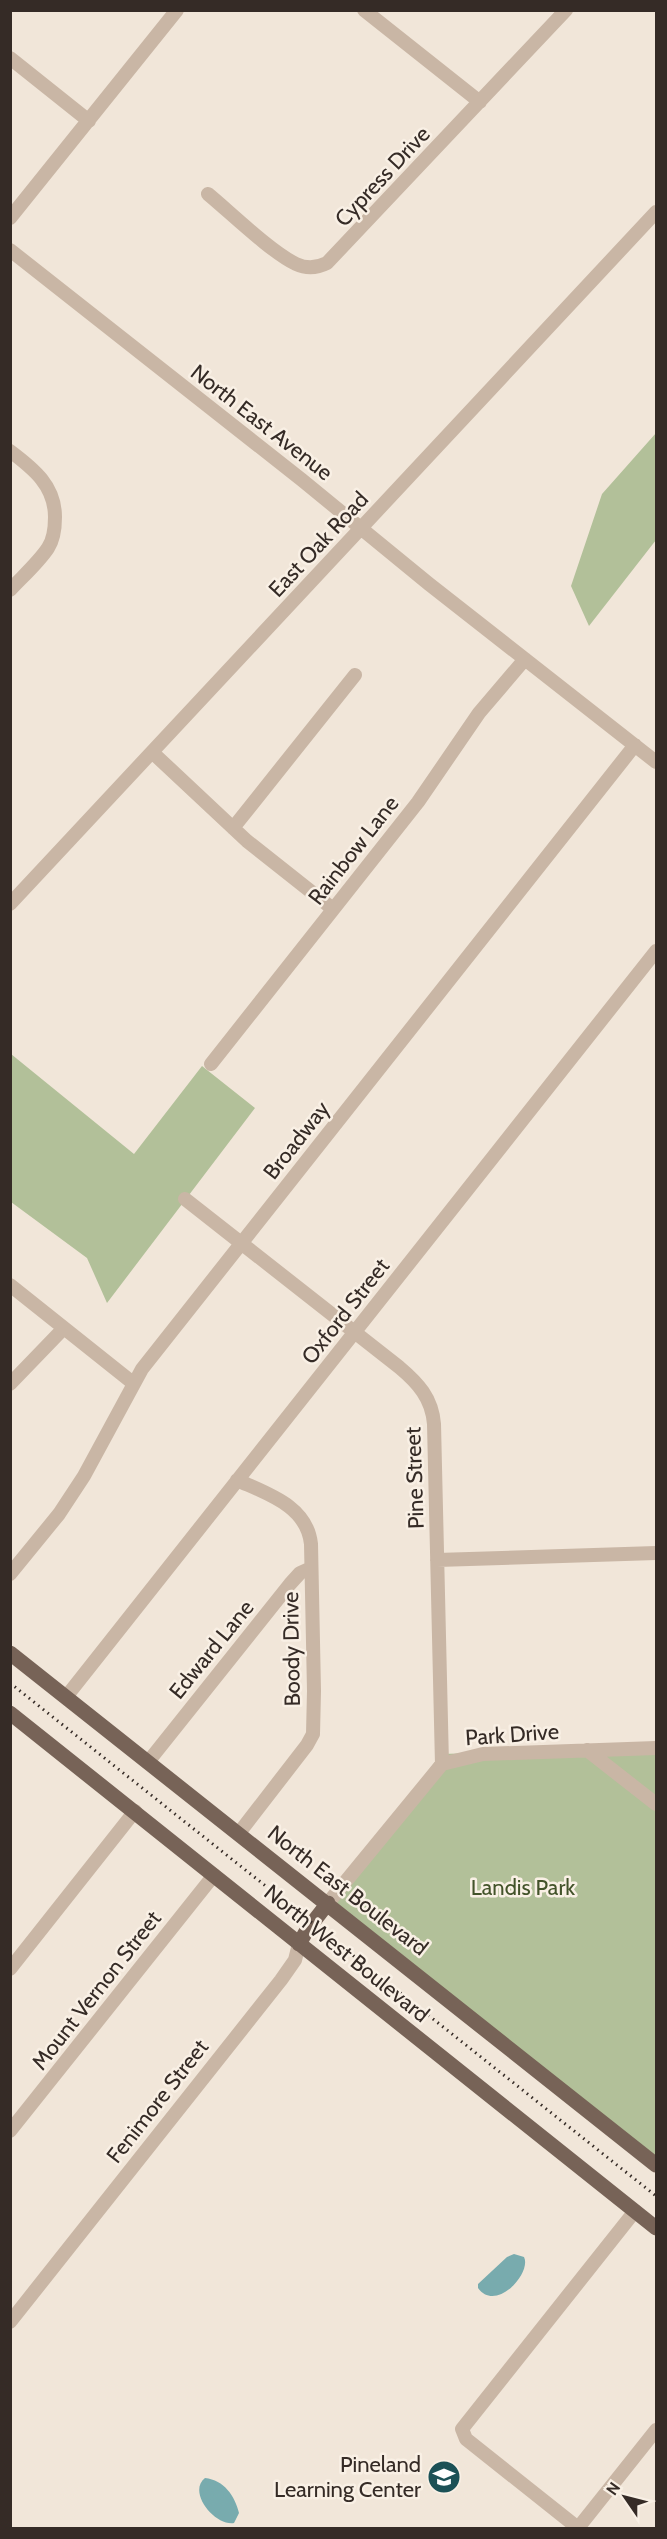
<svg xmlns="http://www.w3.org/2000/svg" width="667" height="2539" font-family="Cabin,sans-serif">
	<rect width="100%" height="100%" fill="#f1e6d9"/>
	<!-- green -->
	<path fill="#b2c099" d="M 656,433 L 656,540 L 589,626 L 571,586 L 602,494 Z
		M 11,1054 L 134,1154 L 202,1066 L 255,1108 L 107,1303 L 87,1258 L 11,1202 Z
		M 656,1748 L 656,2165 L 328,1903 L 441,1754 Z"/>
	<!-- water -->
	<path fill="#78abae" d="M 514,2254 L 524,2257 C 532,2273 496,2313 478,2288 L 478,2284 L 507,2257 Z
		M 205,2478 C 224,2480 235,2496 239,2513 L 234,2523 C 215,2526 187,2492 205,2478 Z"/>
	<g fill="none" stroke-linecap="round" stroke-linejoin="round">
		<!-- minor -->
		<path stroke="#c9b6a5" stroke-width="14" d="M 364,10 L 480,102
			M 10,58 L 89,121
			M 208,194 C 231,213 271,252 296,264 C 307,269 317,268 327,263 L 566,10
			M 10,218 L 177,10
			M 10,250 L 302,480 L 429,584 L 656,762
			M 10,451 C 34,469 55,486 55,517 C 55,528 54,539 48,548 C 38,563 23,576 10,590
			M 152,752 L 247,841 L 333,909
			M 233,828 L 355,675
			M 10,904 L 656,212
			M 211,1064 L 418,802 L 479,713 L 525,659
			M 185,1199 L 399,1367 C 418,1383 432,1398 434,1424 L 442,1764
			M 10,1285 L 133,1383
			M 10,1384 L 64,1328
			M 237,1480 C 268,1494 307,1506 311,1544 L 314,1691 L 313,1734 L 307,1745 L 239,1833
			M 437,1560 L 656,1553
			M 10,1574 L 59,1514 L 84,1476 L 142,1369 L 635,745
			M 66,1697 L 656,951
			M 587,1750 L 656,1804
			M 148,1762 L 290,1584 L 300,1573 L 311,1568
			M 328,1903 L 442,1764 L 483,1754 L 656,1748
			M 10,1969 L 135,1811
			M 10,2131 L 214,1875
			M 10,2322 L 281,1980 L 295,1960 L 299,1944
			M 578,2528 L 466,2439 L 462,2429 L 635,2211
			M 578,2528 L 656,2430"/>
		<!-- major -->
		<path stroke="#776357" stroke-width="15" d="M 10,1653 L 656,2165
			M 10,1713 L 656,2228
			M 299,1944 L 307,1930 L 328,1903"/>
		<!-- rail -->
		<path stroke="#352b26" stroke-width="3" stroke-dasharray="1.5 4.5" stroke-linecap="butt" d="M 10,1683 L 656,2196"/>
	</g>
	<!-- icons -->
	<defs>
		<g id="school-disc" transform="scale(1.725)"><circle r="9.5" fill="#1c5156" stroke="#f9f0e5"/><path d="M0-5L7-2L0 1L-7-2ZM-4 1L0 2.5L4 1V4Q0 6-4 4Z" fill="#fff"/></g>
	</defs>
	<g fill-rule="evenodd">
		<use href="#school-disc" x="444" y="2477"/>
	</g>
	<g text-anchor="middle" stroke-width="5" stroke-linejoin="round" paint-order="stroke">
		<!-- street labels -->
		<g font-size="22" fill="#352b26" stroke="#f9f0e5">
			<text transform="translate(382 176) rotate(-47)" y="8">Cypress Drive</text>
			<text transform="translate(262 422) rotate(38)" y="8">North East Avenue</text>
			<text transform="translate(318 544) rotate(-47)" y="8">East Oak Road</text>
			<text transform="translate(353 850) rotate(-52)" y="8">Rainbow Lane</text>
			<text transform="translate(296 1140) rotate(-52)" y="8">Broadway</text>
			<text transform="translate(345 1311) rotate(-52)" y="8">Oxford Street</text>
			<text transform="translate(414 1478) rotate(-92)" y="8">Pine Street</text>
			<text transform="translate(211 1649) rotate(-51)" y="8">Edward Lane</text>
			<text transform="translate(291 1649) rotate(-91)" y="8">Boody Drive</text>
			<text transform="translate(512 1734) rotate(-4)" y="8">Park Drive</text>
			<text transform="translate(348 1890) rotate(38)" y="8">North East Boulevard</text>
			<text transform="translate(347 1953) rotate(39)" y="8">North West Boulevard</text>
			<text transform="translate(96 1990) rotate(-52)" y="8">Mount Vernon Street</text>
			<text transform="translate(157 2101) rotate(-52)" y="8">Fenimore Street</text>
		</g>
		<!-- park labels -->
		<g font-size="22" fill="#43532a" stroke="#f9f0e5">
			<text x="523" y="1895">Landis Park</text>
		</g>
		<!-- poi labels -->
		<g font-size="22" fill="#352b26" stroke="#f9f0e5" text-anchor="end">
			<text x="421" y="2472">Pineland<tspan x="421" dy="25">Learning Center</tspan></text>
		</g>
	</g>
	<!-- border -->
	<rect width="667" height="2539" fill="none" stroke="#352b26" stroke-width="24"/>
	<!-- north arrow -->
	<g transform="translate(625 2497) rotate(305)" stroke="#f9f0e5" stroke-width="4.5" paint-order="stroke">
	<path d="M0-4.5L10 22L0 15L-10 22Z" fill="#352b26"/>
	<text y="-9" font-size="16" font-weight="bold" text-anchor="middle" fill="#352b26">N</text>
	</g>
</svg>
